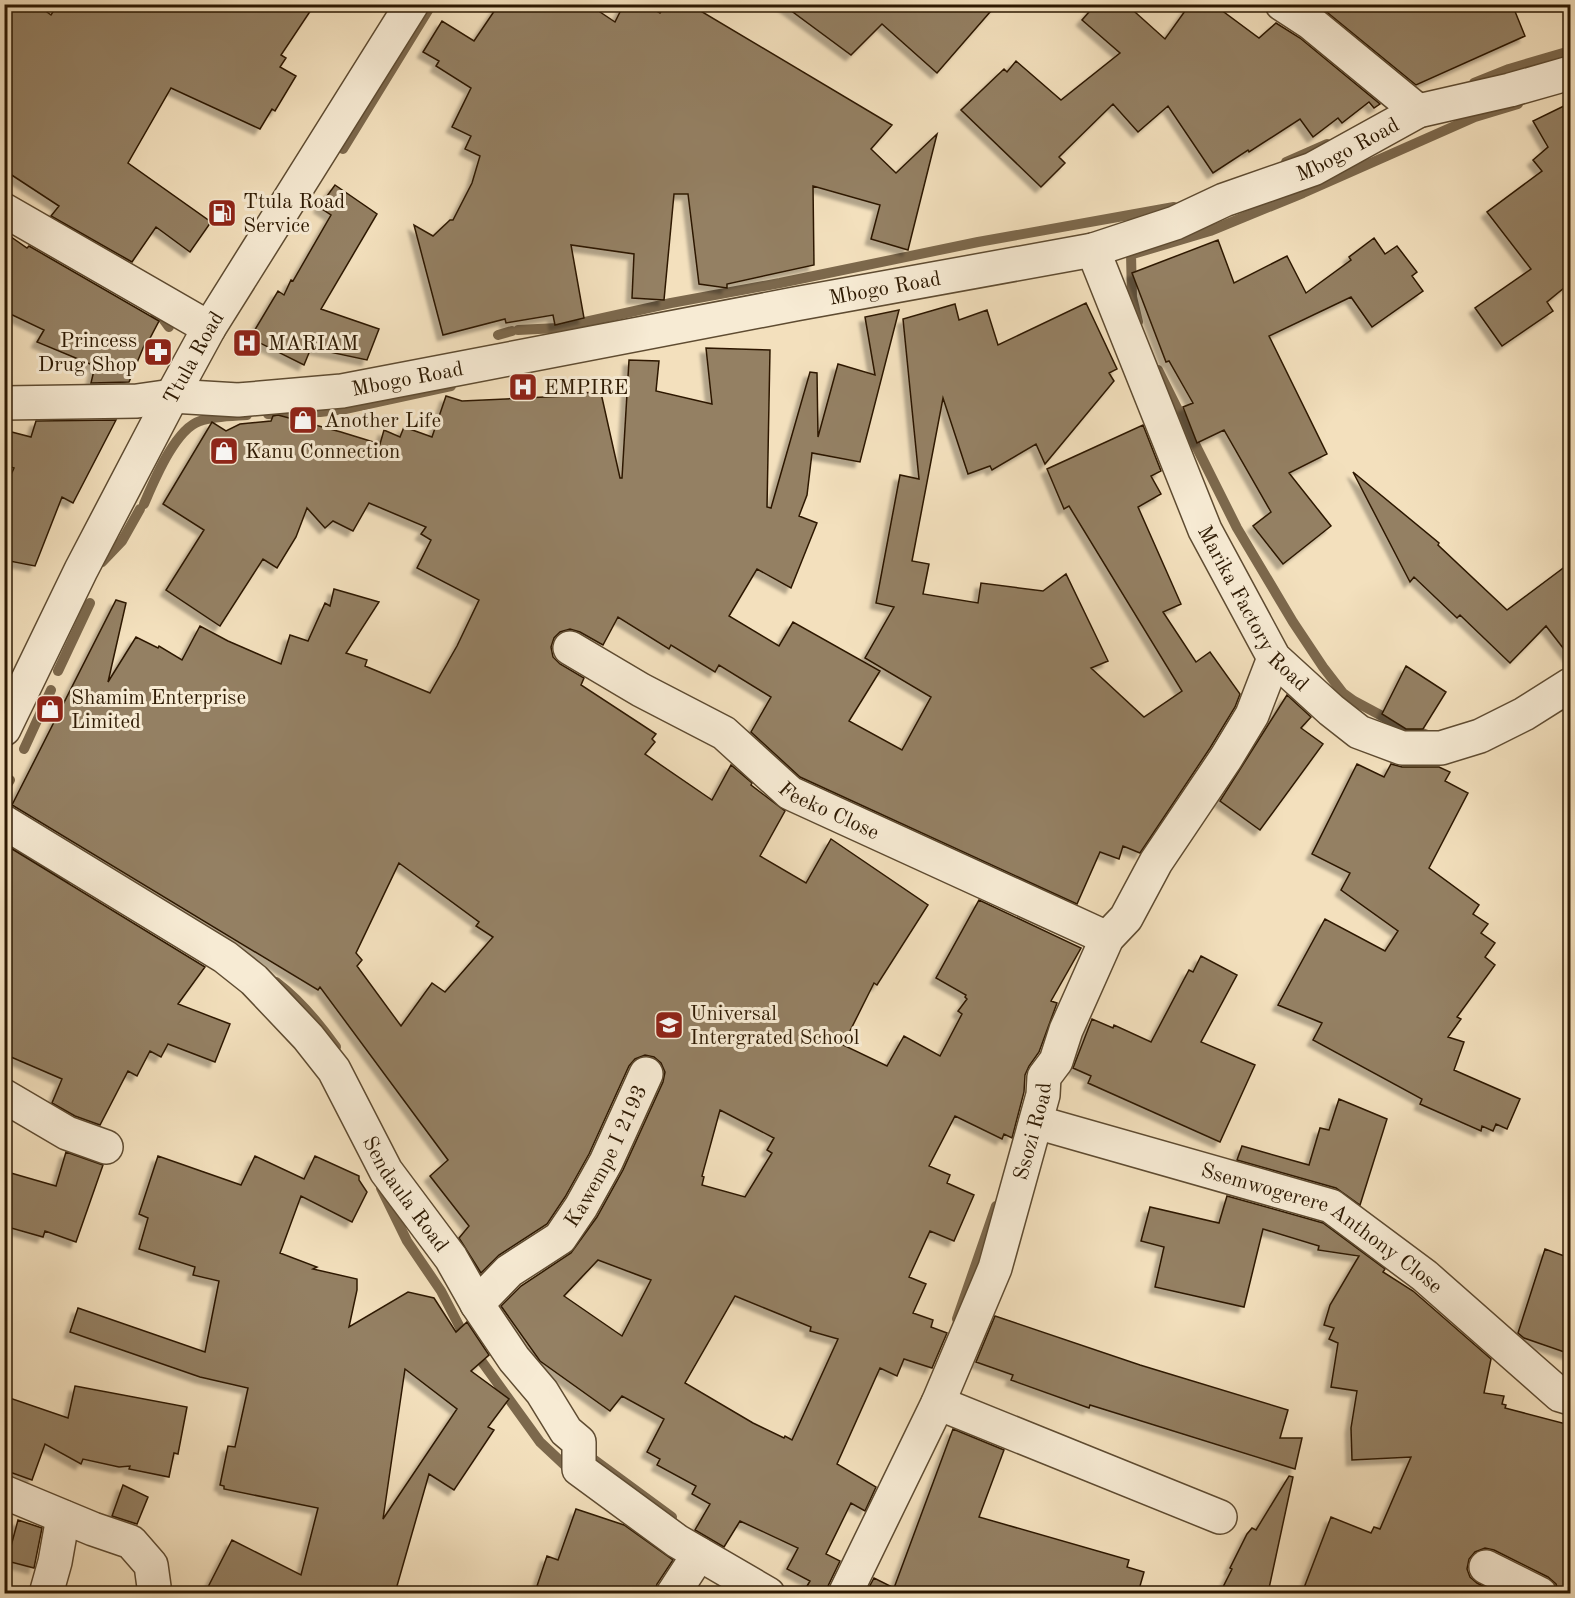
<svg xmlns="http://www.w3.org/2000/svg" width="1575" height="1598" font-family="'Old Standard TT',serif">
	<defs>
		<filter id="shadow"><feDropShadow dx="-5.5" dy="5.5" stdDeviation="1.5" flood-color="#0004"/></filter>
	</defs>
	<rect width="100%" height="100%" fill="#f3e0bd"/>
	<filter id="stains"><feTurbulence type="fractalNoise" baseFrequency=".00333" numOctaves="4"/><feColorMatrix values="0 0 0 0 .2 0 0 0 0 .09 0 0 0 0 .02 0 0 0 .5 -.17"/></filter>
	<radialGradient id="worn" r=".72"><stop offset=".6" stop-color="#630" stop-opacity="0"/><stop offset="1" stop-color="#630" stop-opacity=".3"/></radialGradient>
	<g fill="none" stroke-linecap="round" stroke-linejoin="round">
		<!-- stream -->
		<path stroke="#7c684c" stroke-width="10" d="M 1474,83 L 1509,69 L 1570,51
			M 343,149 L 432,4
			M 1286,162 L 1327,144
			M 1131,254 L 1132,297 L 1138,322
			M 1133,254 L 1210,231 L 1303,193 L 1475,117 L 1518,104
			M 155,313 L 161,316 L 169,327
			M 518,330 L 558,328 L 671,303 L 780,283 L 978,242 L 1174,207
			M 498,335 L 512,331
			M 1158,370 L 1237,528 L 1293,622 L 1323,667 L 1343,693 L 1354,701 L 1397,724 L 1430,736
			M 268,414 L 320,412 L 345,409 L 451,386
			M 144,504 C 154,481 175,429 200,421 C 214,416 232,416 247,415
			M 102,562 L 122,541 L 140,509
			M 58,671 L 90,603
			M 24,749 L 51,690
			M 4,790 L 10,780
			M 4,844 L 67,879
			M 276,982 C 300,1000 319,1023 336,1047
			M 381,1188 L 407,1241 L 441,1291 L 466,1339
			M 957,1319 L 996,1206
			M 475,1352 L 540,1442 L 572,1472
			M 585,1453 L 672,1517"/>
	</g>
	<!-- building -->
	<path fill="#948063" stroke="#2d1902" stroke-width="1.5" fill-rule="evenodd" filter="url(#shadow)" d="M 4,4 L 36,4 L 51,15 L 58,4 L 315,4 L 281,55 L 286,58 L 280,67 L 296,76 L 275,111 L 272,109 L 260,129 L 171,88 L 128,163 L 211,222 L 190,252 L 156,227 L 132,262 L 51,216 L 59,206 L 4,170 Z
		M 499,4 L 588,4 L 615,22 L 624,4 L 644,4 L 660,13 L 666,4 L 689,4 L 892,125 L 871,149 L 896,173 L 937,134 L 908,250 L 871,239 L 880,205 L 813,186 L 814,265 L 727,284 L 727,288 L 699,284 L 688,194 L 674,194 L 664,300 L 632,298 L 634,254 L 571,245 L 584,318 L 555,325 L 553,315 L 506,323 L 505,319 L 443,335 L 414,225 L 433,236 L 450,220 L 453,220 L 472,183 L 480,156 L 465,149 L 471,136 L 452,127 L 471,88 L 436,66 L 439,61 L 423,52 L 442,21 L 474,41 Z
		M 782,4 L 997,4 L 937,73 L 882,24 L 851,55 Z
		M 1096,4 L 1126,4 L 1165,39 L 1190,4 L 1213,4 L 1259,38 L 1276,23 L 1300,38 L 1380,104 L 1374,108 L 1369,102 L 1342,123 L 1338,118 L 1313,137 L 1300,119 L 1249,152 L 1248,150 L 1213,173 L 1168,106 L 1138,132 L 1113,104 L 1059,157 L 1065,163 L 1041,187 L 961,110 L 1004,69 L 1007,72 L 1016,61 L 1061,100 L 1120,53 L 1082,20 Z
		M 1317,4 L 1512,4 L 1525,36 L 1416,85 Z
		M 1570,103 L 1570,283 L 1547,302 L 1553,311 L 1502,346 L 1475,308 L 1531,269 L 1487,212 L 1542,171 L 1533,160 L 1548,147 L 1533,121 Z
		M 335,185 L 377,214 L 321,309 L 379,329 L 367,360 L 311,348 L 304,365 L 250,338 L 278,291 L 284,295 L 291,280 L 293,281 L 331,215 L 319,207 Z
		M 4,232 L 27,248 L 29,246 L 159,321 L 148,342 L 146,341 L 129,382 L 91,383 L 95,366 L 37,342 L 44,330 L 4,311 Z
		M 1374,238 L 1385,254 L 1397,246 L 1417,272 L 1412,276 L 1423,291 L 1372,327 L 1351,297 L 1269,336 L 1327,454 L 1289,473 L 1331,526 L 1283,564 L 1253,526 L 1271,512 L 1224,430 L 1197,443 L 1183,407 L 1193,403 L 1169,361 L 1166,362 L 1132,273 L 1218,240 L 1234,283 L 1287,256 L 1306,293 L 1351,260 L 1349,257 Z
		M 1086,303 L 1117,369 L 1109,373 L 1114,381 L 1045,464 L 1036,444 L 992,470 L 990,466 L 968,474 L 943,398 L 912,561 L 929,564 L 923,594 L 978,603 L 981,583 L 1043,591 L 1066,574 L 1108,661 L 1091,668 L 1144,717 L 1182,691 L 1069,506 L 1064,509 L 1047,469 L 1143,425 L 1161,471 L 1151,476 L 1161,494 L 1138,507 L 1181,604 L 1163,612 L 1196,662 L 1210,652 L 1240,694 L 1235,707 L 1210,748 L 1140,853 L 1123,846 L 1119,859 L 1100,852 L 1077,904 L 800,777 L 751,732 L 771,697 L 719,665 L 715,672 L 671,645 L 669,649 L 618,617 L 603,645 L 580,632 L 570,629 L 560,632 L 554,638 L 551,647 L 553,657 L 560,664 L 584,678 L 581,685 L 656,734 L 652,739 L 655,742 L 645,754 L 712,800 L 731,765 L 752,783 L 751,785 L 785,811 L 760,856 L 806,883 L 831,839 L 928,905 L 877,985 L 874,983 L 843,1045 L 887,1066 L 904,1036 L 940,1056 L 962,1014 L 958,1011 L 967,999 L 965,997 L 966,995 L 936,978 L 979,900 L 1081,948 L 1051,1001 L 1057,1003 L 1039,1052 L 1029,1066 L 1025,1075 L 1024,1092 L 1012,1138 L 1004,1134 L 1002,1139 L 955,1116 L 929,1166 L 950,1175 L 947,1183 L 974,1195 L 954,1241 L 930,1231 L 909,1277 L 926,1284 L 913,1313 L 933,1320 L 931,1327 L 947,1333 L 932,1368 L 904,1359 L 897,1376 L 880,1368 L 837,1464 L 876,1487 L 865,1511 L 851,1503 L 826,1554 L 840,1561 L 828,1586 L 827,1593 L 803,1593 L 810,1581 L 787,1569 L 798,1548 L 740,1521 L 724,1547 L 695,1530 L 710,1504 L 692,1494 L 696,1486 L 657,1465 L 660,1459 L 647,1452 L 664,1419 L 622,1396 L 610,1411 L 540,1361 L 501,1306 L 521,1286 L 571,1253 L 597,1217 L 623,1170 L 663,1082 L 665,1072 L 661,1063 L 654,1057 L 645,1055 L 635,1059 L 629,1066 L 589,1154 L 565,1197 L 547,1224 L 499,1255 L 481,1273 L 459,1238 L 469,1226 L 430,1176 L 448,1160 L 320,987 L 318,990 L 12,805 L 116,600 L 126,603 L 108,682 L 136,637 L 158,648 L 159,646 L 182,660 L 200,626 L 228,641 L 281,664 L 290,635 L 308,641 L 325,603 L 330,606 L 334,589 L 379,602 L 346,653 L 367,660 L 365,666 L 430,693 L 457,646 L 479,600 L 417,568 L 431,540 L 421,534 L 426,527 L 369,503 L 353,531 L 333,521 L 325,528 L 307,508 L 296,537 L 277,568 L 263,559 L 220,626 L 166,590 L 204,530 L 163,504 L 212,422 L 226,431 L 240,424 L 271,421 L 273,416 L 278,415 L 341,432 L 380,444 L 384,430 L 400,437 L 404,427 L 432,437 L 446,396 L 462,401 L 567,396 L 567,392 L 601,393 L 620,478 L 622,478 L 629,360 L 659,361 L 656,391 L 712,404 L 706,348 L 770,350 L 767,507 L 771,508 L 810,372 L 817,373 L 818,437 L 838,364 L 875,375 L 865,317 L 899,310 L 860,462 L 812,453 L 807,495 L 799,516 L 817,523 L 791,588 L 757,569 L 729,616 L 779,646 L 793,622 L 880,671 L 849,721 L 902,750 L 931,697 L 865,658 L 894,607 L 876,603 L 900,475 L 919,479 L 903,319 L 955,304 L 959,320 L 987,310 L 998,345 ZM 399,863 L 479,922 L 476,926 L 493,937 L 445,992 L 432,983 L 401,1026 L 357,966 L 362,960 L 356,953 ZM 720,1110 L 774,1138 L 767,1150 L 772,1153 L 745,1197 L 702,1185 L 704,1177 L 702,1176 ZM 598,1260 L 651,1280 L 622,1336 L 564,1296 ZM 735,1296 L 811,1327 L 810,1331 L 838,1339 L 792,1440 L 785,1436 L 784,1438 L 753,1423 L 685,1383 Z
		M 116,420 L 73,503 L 62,497 L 35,566 L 4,560 L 4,490 L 14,468 L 4,465 L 4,430 L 31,437 L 36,421 Z
		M 1353,472 L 1439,543 L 1438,545 L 1507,610 L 1570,563 L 1570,657 L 1546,626 L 1510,663 L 1460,615 L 1457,618 L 1414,577 L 1410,582 Z
		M 1406,666 L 1446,692 L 1423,729 L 1406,729 L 1382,714 Z
		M 1287,695 L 1311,717 L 1301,728 L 1323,744 L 1260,830 L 1220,801 Z
		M 1357,764 L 1384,777 L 1391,764 L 1402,767 L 1439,767 L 1450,772 L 1445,781 L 1468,793 L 1429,868 L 1479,905 L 1473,914 L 1488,924 L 1481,933 L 1495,943 L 1485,957 L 1495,965 L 1457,1017 L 1461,1019 L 1448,1037 L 1464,1042 L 1454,1070 L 1520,1099 L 1507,1129 L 1496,1124 L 1493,1131 L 1482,1126 L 1481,1131 L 1420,1104 L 1422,1099 L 1313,1040 L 1322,1023 L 1278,1005 L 1325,919 L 1385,951 L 1398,931 L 1341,890 L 1350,873 L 1312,854 Z
		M 4,844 L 205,967 L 178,1004 L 230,1024 L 215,1062 L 168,1044 L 161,1057 L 150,1051 L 137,1076 L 128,1071 L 100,1125 L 75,1116 L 52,1103 L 62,1079 L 4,1054 Z
		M 1201,956 L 1237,975 L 1201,1042 L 1255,1065 L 1220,1142 L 1088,1083 L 1091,1076 L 1073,1068 L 1092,1019 L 1113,1028 L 1114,1025 L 1151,1042 L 1189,970 L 1193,972 Z
		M 1339,1099 L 1387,1119 L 1360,1205 L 1336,1188 L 1237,1160 L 1242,1146 L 1309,1165 L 1320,1128 L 1329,1130 Z
		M 66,1152 L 103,1165 L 76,1242 L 45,1231 L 43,1237 L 4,1226 L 4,1171 L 56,1186 Z
		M 158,1156 L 241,1185 L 255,1156 L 304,1179 L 315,1156 L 359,1176 L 359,1180 L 367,1192 L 352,1222 L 301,1196 L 280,1253 L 317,1267 L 313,1269 L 357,1279 L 357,1290 L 349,1327 L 408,1292 L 434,1298 L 456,1332 L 467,1322 L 489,1355 L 471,1371 L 509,1399 L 488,1427 L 494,1430 L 454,1490 L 429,1474 L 395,1593 L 205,1593 L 232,1540 L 301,1575 L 318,1508 L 224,1489 L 224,1486 L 220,1485 L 228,1446 L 235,1447 L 248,1388 L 200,1377 L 70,1332 L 78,1308 L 205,1352 L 219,1281 L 193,1275 L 195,1267 L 139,1249 L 148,1218 L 139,1214 ZM 405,1369 L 457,1409 L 383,1519 Z
		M 1227,1196 L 1323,1223 L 1385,1269 L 1383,1272 L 1413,1291 L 1491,1359 L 1484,1393 L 1504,1396 L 1502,1404 L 1506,1405 L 1505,1408 L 1570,1425 L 1570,1593 L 1559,1593 L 1556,1584 L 1548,1577 L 1494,1550 L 1485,1548 L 1475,1552 L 1469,1559 L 1467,1569 L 1470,1577 L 1477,1583 L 1497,1593 L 1302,1593 L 1331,1517 L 1371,1533 L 1374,1527 L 1380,1529 L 1411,1457 L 1352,1460 L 1351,1428 L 1357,1391 L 1331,1387 L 1338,1343 L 1329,1339 L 1334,1328 L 1324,1325 L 1330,1305 L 1359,1256 L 1318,1250 L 1319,1246 L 1263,1229 L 1244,1307 L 1155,1287 L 1164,1247 L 1141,1241 L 1150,1207 L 1219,1223 Z
		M 1545,1249 L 1570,1258 L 1570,1354 L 1524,1338 L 1518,1333 Z
		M 995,1316 L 1140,1365 L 1288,1410 L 1280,1438 L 1302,1438 L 1295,1469 L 1090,1405 L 1089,1408 L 1011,1380 L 1013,1375 L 976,1362 Z
		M 75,1386 L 187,1407 L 178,1454 L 174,1453 L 169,1477 L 129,1469 L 130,1466 L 119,1467 L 83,1459 L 81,1464 L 45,1444 L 32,1480 L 4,1470 L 4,1396 L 68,1418 Z
		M 953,1429 L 1004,1450 L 979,1517 L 1129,1560 L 1127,1567 L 1144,1572 L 1138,1593 L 866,1593 L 874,1578 L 894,1588 Z
		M 1289,1476 L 1293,1477 L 1268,1593 L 1220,1593 L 1232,1569 L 1230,1568 L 1247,1534 L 1252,1528 L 1256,1530 Z
		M 123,1485 L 148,1497 L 137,1524 L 112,1516 Z
		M 576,1509 L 624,1525 L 673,1560 L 657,1584 L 654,1593 L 560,1593 L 537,1586 L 547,1556 L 558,1560 Z
		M 18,1520 L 42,1528 L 34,1568 L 7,1561 Z"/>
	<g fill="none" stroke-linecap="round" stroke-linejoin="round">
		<!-- minor casing -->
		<g stroke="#5e4b31" stroke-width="36">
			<g id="minor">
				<path d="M 1282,4 L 1311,23 L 1418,111"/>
				<path d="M 4,210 L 209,328"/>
				<path id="s1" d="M 1093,250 L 1205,530 L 1274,658 L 1331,710 L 1359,732 L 1402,748 L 1441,748 L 1480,736 L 1524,714 L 1570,685"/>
				<path d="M 4,403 L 137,401 L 172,396"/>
				<path id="s2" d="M 570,648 L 641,690 L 724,733 L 790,793 L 1107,938"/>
				<path id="s3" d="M 4,729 L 81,570 L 172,396 L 209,328 L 412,4"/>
				<path id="s4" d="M 4,822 L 225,957 L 254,980 L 308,1037 L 334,1070 L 386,1171 L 451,1258 L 477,1304 L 514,1359 L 542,1392 L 566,1431 L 579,1442 L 579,1469 L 677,1541 L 768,1594"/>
				<path d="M 4,1096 L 67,1133 L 106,1147"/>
				<path id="s5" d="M 1036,1122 L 1331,1206 L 1425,1276 L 1560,1395 L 1570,1398"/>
				<path id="s6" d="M 477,1304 L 509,1271 L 560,1238 L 581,1207 L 606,1162 L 646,1074"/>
				<path d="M 938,1403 L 1220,1517"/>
				<path d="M 4,1492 L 93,1529 L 131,1542 L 151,1565 L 155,1594"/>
				<path d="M 1486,1567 L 1540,1594"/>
				<path d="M 46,1594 L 55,1562 L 63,1517"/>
				<path d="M 673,1594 L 699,1554"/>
				<path id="s7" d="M 845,1594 L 938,1403 L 995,1268 L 1043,1095 L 1044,1077 L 1056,1061 L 1066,1030 L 1107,938 L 1126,918 L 1156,862 L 1226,758 L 1252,715 L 1274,658"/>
			</g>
		</g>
		<!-- tertiary casing -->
		<g stroke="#5e4b31" stroke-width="36">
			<g id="tertiary">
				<path id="s8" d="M 172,396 L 238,400 L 342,391 L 795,304 L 1093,250 L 1175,223 L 1224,200 L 1313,169 L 1418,111 L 1510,90 L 1570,73"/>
			</g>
		</g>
		<!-- minor -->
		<use href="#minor" stroke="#f7ebd4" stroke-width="33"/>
		<!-- tertiary -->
		<use href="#tertiary" stroke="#f7ebd4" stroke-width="33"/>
	</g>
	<!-- icons -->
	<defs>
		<g id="fuel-square" transform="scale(1.5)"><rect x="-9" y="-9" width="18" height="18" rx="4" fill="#8f2418" stroke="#f7ebd4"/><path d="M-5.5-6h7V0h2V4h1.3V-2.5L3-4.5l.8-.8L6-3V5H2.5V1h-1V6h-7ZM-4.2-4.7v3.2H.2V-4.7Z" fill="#fff"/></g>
		<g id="hospital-square" transform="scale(1.5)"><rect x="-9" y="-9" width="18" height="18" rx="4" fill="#8f2418" stroke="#f7ebd4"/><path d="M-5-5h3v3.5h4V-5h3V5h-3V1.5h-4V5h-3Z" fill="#fff"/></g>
		<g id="pharmacy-square" transform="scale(1.5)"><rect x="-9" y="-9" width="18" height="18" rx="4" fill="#8f2418" stroke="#f7ebd4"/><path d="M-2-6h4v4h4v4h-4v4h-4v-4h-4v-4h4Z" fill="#fff"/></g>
		<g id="shop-square" transform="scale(1.5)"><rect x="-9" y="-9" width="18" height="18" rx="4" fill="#8f2418" stroke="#f7ebd4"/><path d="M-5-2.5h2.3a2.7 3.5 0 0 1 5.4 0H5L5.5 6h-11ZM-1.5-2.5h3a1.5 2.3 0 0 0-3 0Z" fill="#fff"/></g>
		<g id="school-square" transform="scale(1.5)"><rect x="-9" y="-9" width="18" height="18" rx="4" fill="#8f2418" stroke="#f7ebd4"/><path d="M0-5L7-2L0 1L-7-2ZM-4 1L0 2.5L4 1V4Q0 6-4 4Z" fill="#fff"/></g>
	</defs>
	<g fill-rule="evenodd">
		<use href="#fuel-square" x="222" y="213"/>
		<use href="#hospital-square" x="247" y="343"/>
		<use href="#pharmacy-square" x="158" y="352"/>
		<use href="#hospital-square" x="523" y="387"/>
		<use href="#shop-square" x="303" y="420"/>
		<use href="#shop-square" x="224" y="451"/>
		<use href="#shop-square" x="50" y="709"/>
		<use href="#school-square" x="669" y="1025"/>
	</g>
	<g text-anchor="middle" stroke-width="6" stroke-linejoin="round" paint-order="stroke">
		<!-- street labels -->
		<g font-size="21" fill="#2d1902" stroke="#f7ebd4">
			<text dy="7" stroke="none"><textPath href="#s8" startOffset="1209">Mbogo Road</textPath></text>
			<text dy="7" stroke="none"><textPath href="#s8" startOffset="723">Mbogo Road</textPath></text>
			<text dy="7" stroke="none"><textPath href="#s3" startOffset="417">Ttula Road</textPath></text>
			<text dy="7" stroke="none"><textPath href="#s8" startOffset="237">Mbogo Road</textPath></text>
			<text dy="7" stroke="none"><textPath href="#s1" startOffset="394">Marika Factory Road</textPath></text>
			<text dy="7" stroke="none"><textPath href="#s2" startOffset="308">Feeko Close</textPath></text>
			<text dy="7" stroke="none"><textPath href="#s7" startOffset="501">Ssozi Road</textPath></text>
			<text dy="7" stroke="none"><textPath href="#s6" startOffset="201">Kawempe I 2193</textPath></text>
			<text dy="7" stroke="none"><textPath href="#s4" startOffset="560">Sendaula Road</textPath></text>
			<text dy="7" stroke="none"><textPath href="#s5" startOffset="308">Ssemwogerere Anthony Close</textPath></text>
		</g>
		<!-- poi labels -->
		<g font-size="21" fill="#2d1902" stroke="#f7ebd4" text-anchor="start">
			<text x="243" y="208">Ttula Road<tspan x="243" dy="24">Service</tspan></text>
			<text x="137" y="347" text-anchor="end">Princess<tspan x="137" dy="24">Drug Shop</tspan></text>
			<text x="268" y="350">MARIAM</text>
			<text x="544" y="394">EMPIRE</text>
			<text x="324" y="427">Another Life</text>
			<text x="245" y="458">Kanu Connection</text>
			<text x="71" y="704">Shamim Enterprise<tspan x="71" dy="24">Limited</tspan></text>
			<text x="690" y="1020">Universal<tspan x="690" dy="24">Intergrated School</tspan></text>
		</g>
	</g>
	<!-- margin -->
	<rect width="1575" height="1598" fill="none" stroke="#f3e0bd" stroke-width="24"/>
	<rect x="6" y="6" width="1563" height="1586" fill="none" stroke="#2d1902" stroke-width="3"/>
	<rect x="12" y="12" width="1551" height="1574" fill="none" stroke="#2d1902" stroke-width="1.5"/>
	<rect width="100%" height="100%" filter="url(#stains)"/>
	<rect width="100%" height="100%" fill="url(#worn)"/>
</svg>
